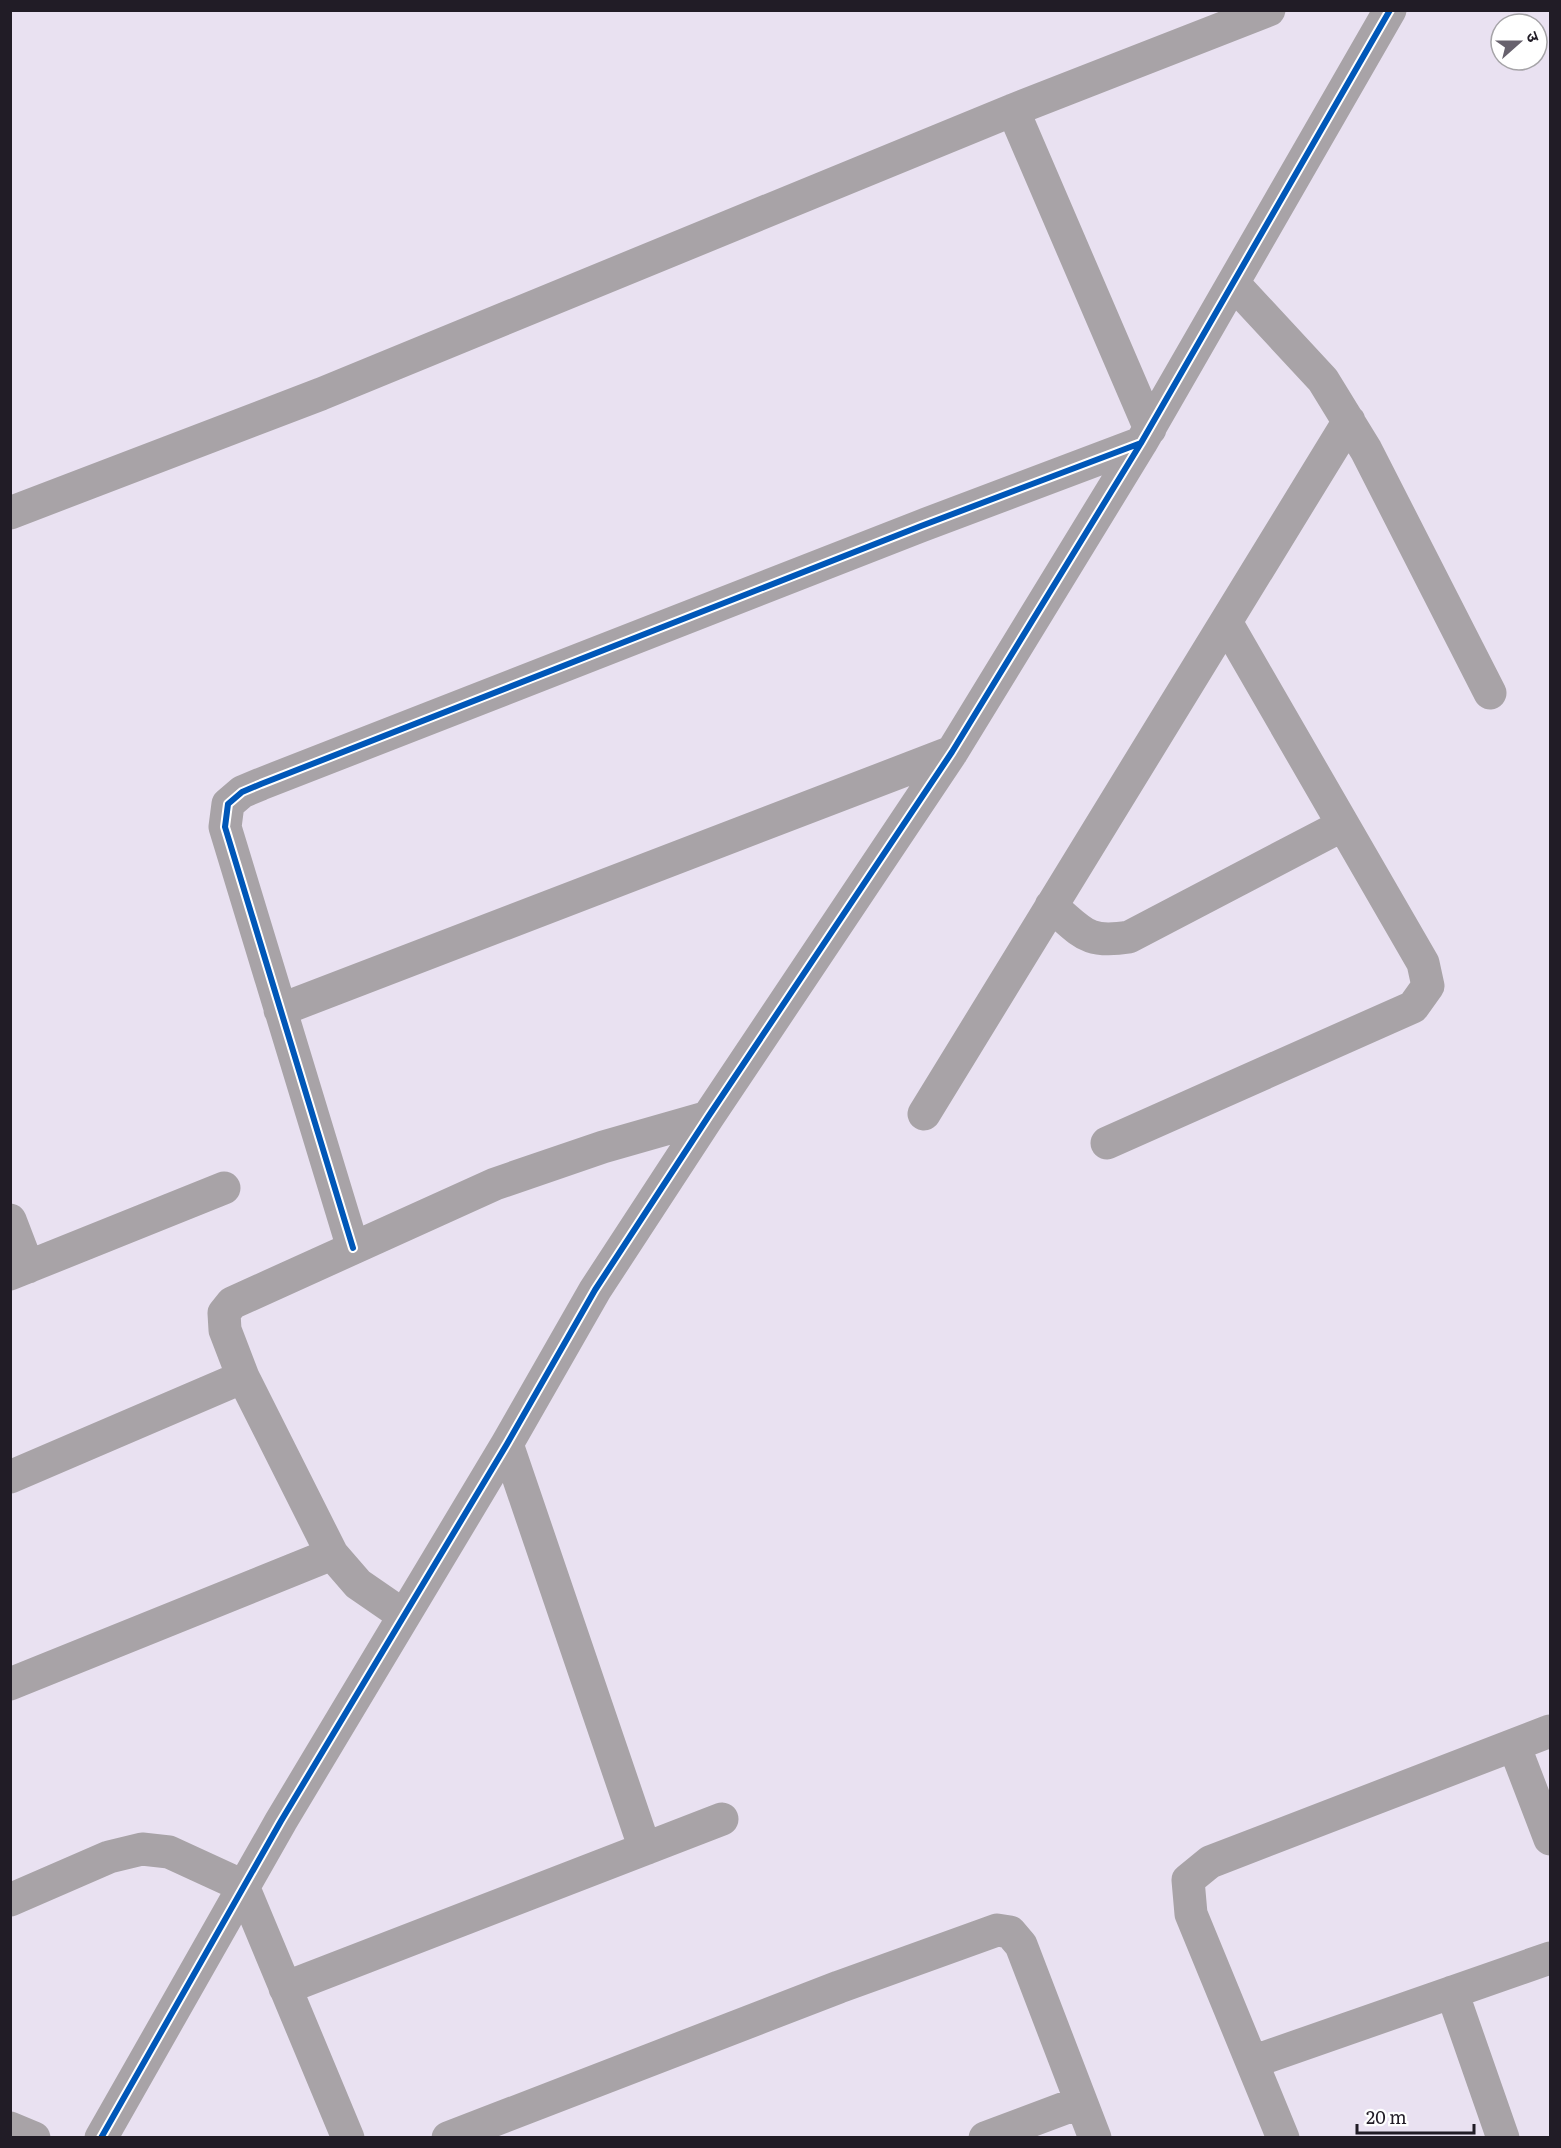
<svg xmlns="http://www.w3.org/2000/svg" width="1561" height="2148" font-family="Literata,'Noto Sans Devanagari',serif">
	<rect width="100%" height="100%" fill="#e9e1f1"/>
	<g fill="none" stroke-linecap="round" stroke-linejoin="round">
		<!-- minor -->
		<path stroke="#a8a3a7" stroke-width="33" d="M 1013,110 L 1150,429
			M 1233,283 L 1323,380 L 1366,450 L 1490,693
			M 10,513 L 321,394 L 1013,110 L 1269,10
			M 1051,906 C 1083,932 1085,944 1129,937 L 1343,825
			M 280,1010 L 952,752
			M 924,1114 L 1349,421
			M 1107,1143 L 1413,1007 L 1428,986 L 1423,963 L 1226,622
			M 10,1220 L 28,1267
			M 353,1248 L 225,827 L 228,804 L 242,792 L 261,784 L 921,526 L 1141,443
			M 10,1274 L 224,1188
			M 243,1377 L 332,1554 L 358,1584 L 403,1615
			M 507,1444 L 645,1849
			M 10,1477 L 243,1377 L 225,1330 L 224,1313 L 232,1303 L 495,1184 L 603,1147 L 708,1117
			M 10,1684 L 332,1554
			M 1514,1745 L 1550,1839
			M 10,1900 L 109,1857 L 142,1849 L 169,1852 L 243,1886 L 348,2138
			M 285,1988 L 722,1819
			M 1452,1992 L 1503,2138
			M 1252,2062 L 1550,1958
			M 10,2128 L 34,2138
			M 101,2138 L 281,1821 L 507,1444 L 595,1290 L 708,1117 L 952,752 L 1141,443 L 1390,10
			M 448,2138 L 839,1987 L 997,1930 L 1010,1932 L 1021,1945 L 1095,2138
			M 985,2138 L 1081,2102
			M 1283,2138 L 1191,1914 L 1188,1880 L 1210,1862 L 1550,1731"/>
		<!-- cycleway casing -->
		<g stroke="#fff" stroke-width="10">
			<path id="cycleway" d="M 353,1248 L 225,827 L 228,804 L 242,792 L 261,784 L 921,526 L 1141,443
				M 101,2138 L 281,1821 L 507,1444 L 595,1290 L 708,1117 L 952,752 L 1141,443 L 1390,10"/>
		</g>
		<!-- cycleway -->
		<use href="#cycleway" stroke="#0057b8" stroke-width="6"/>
	</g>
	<!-- border -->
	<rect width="1561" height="2148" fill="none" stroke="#211c26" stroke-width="24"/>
	<!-- north arrow -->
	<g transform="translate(1519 42) rotate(69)"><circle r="28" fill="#ffffff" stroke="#a6a4a8" stroke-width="1.5"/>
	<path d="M0-4.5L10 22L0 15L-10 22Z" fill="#67616d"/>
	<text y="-9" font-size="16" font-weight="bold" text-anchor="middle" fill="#211c26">उ</text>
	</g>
	<!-- scale -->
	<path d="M1357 2124v9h117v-9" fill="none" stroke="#211c26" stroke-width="3"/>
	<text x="1366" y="2124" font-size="18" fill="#211c26" stroke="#ffffff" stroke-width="4.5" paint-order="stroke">20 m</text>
</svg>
